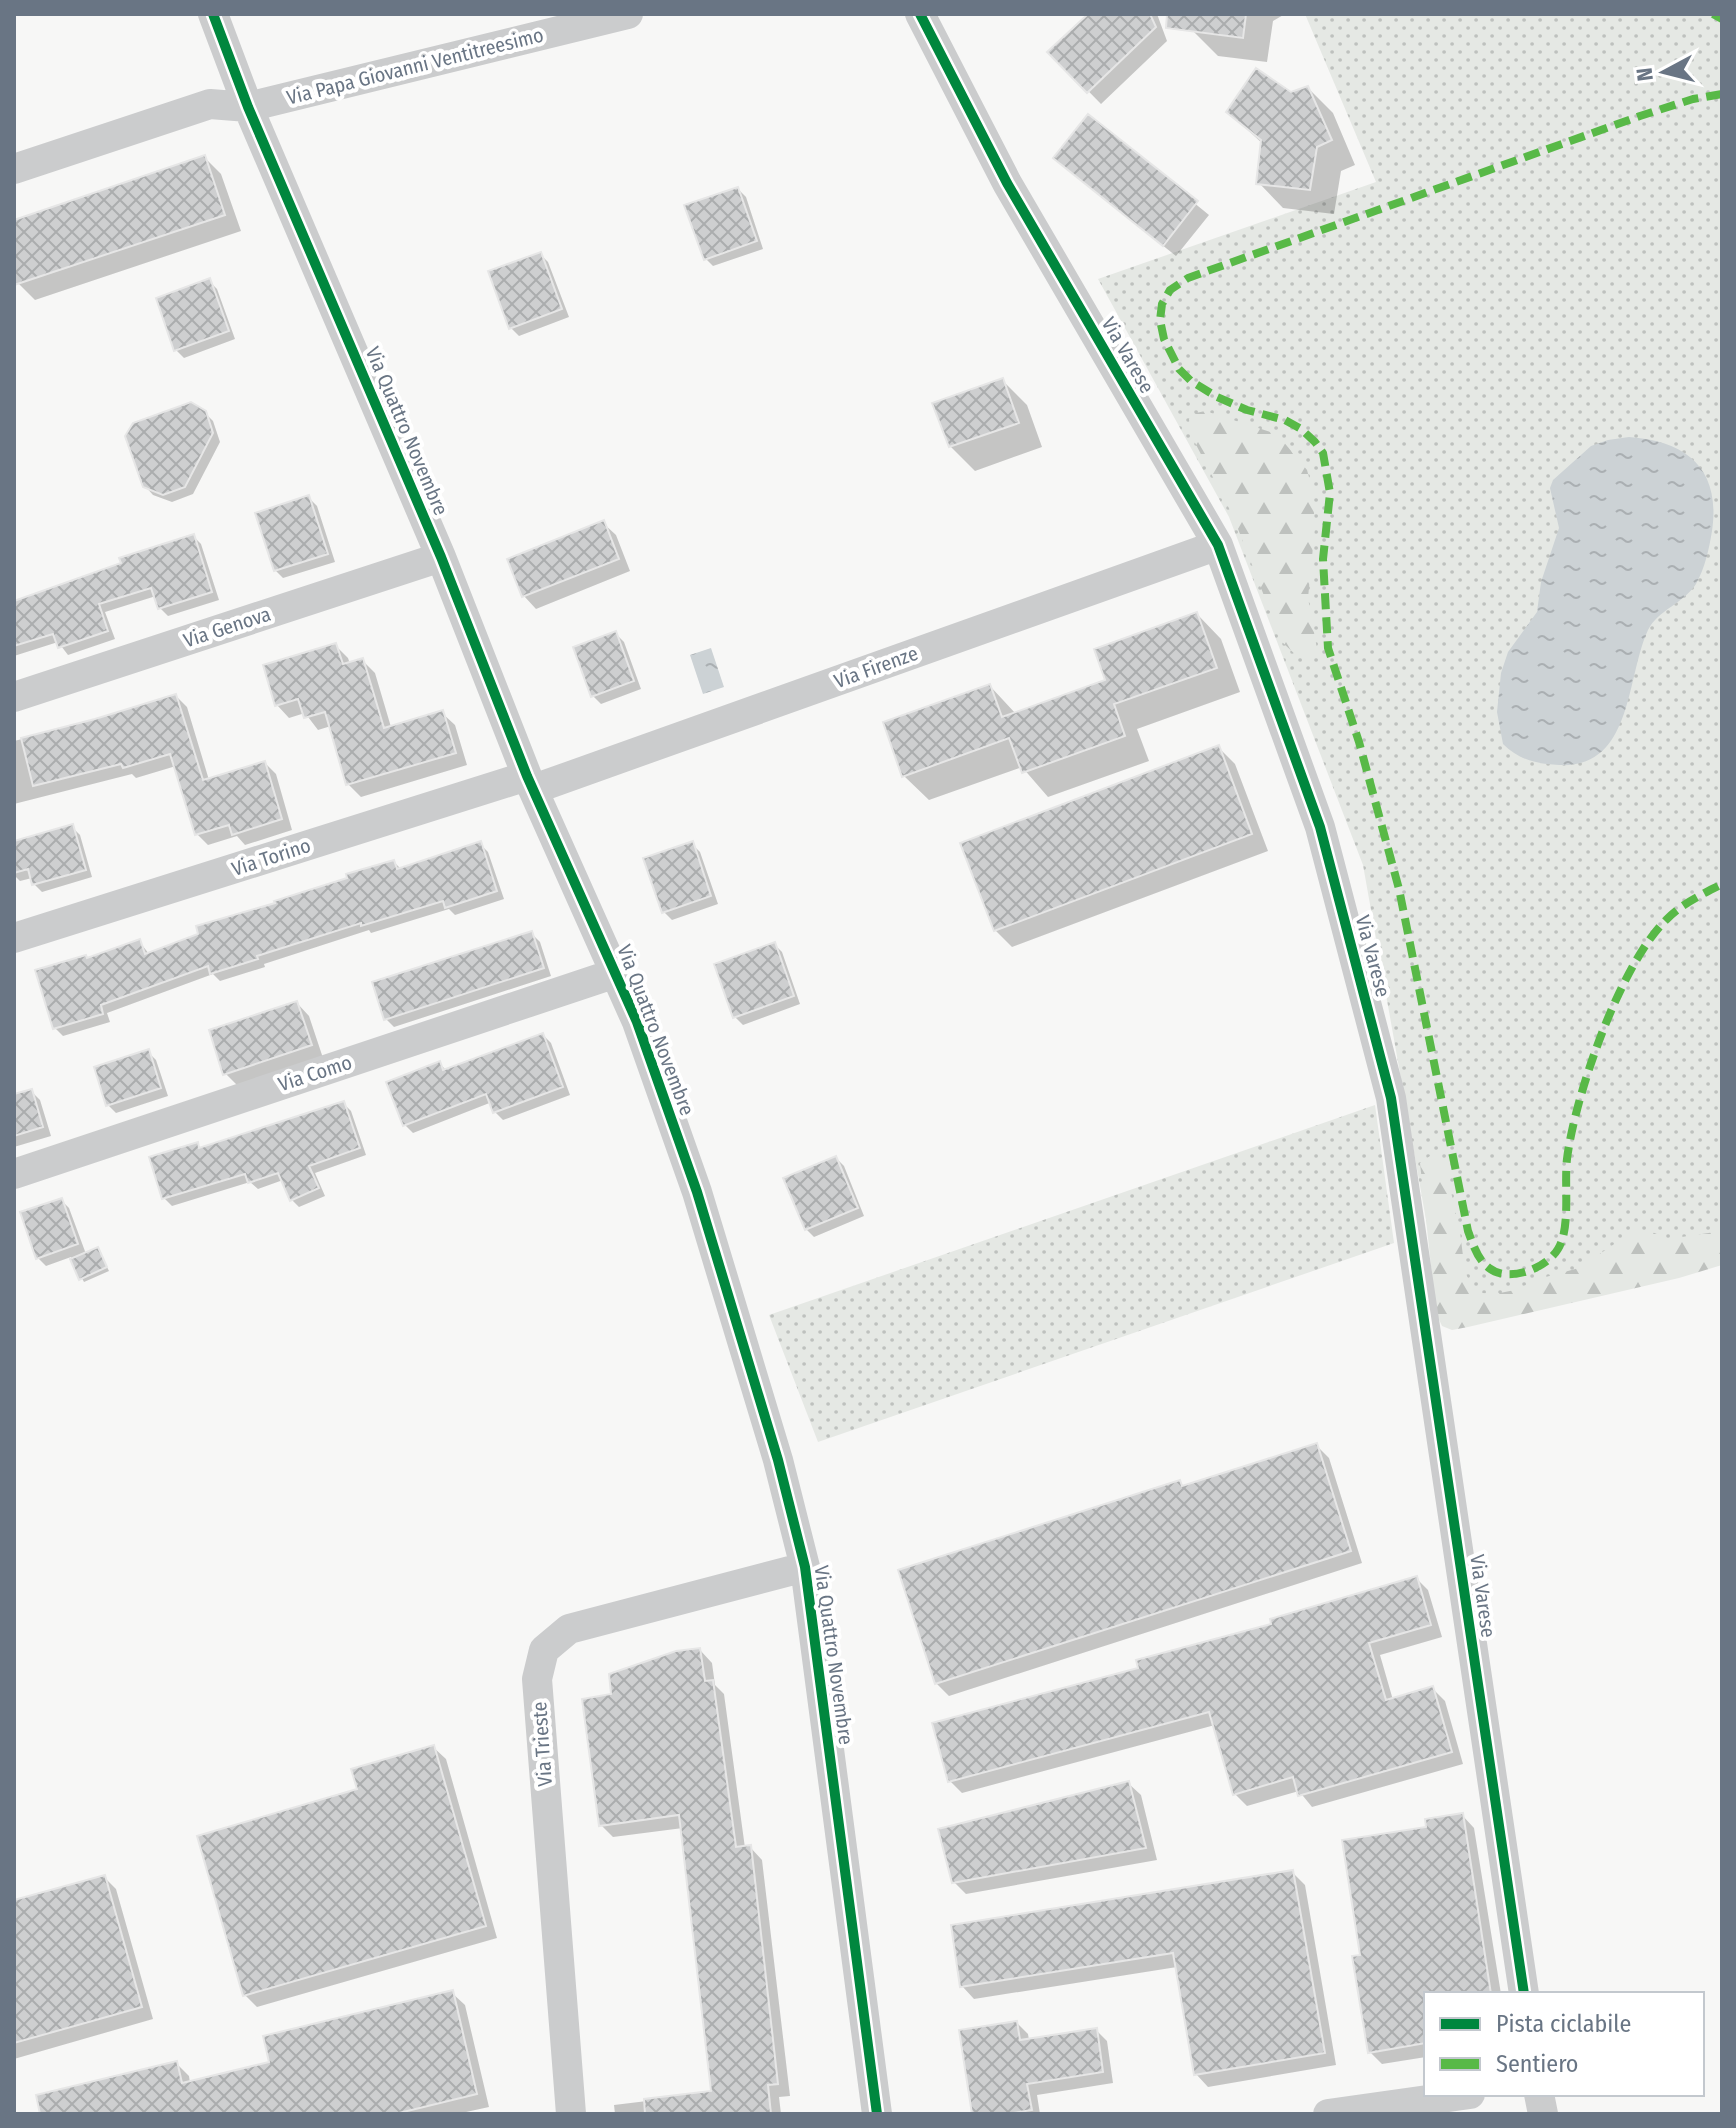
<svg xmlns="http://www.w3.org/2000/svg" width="1736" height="2128" font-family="'Fira Sans Condensed',sans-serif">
	<defs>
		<pattern id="green-dots" width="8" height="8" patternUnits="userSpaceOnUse" patternTransform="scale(2)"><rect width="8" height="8" fill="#e5e8e4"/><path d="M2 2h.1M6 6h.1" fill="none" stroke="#bec1be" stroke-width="1.8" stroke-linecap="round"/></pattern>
		<pattern id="forest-firs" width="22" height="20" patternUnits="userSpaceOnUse" patternTransform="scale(2)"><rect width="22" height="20" fill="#e5e8e4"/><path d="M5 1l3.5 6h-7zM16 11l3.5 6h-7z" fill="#bec1be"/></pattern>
		<pattern id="water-ripples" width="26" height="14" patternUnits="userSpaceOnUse" patternTransform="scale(2)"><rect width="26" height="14" fill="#ccd2d5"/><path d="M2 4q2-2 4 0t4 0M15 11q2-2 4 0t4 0" fill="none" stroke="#aaafb2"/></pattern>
		<pattern id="building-cross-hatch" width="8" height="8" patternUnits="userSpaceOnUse" patternTransform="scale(2)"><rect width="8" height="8" fill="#cecfd0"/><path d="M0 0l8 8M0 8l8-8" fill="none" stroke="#abadae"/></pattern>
	</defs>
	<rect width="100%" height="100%" fill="#f7f7f6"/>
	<!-- green -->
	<path fill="url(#green-dots)" d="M 1305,14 L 1722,14 L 1722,1254 L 1444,1321 L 1363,865 L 1229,517 L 1098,279 L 1376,182 Z
		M 1375,1105 L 1394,1243 L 818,1442 L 769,1315 Z"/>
	<!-- forest -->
	<path fill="url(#forest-firs)" d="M 1205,411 L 1277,434 L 1307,470 L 1312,488 L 1315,526 L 1308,598 L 1317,649 L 1313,656 L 1298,657 L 1282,642 L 1233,516 L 1191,435 L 1189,419 L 1196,413 Z
		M 1430,1156 L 1440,1158 L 1445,1165 L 1460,1232 L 1465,1272 L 1472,1286 L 1482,1293 L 1495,1294 L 1515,1290 L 1542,1278 L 1579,1268 L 1632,1232 L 1650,1231 L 1668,1239 L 1722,1231 L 1722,1265 L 1679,1278 L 1468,1327 L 1452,1330 L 1442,1326 L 1436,1313 L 1420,1163 Z"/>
	<!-- water -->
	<path fill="url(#water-ripples)" d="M 1629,437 C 1688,441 1721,470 1712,531 C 1709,549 1705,568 1696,584 C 1684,603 1658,610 1648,630 C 1626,677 1633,769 1559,765 C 1537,764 1519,760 1503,744 L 1497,712 L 1501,673 L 1508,652 L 1537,612 L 1541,582 L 1559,528 L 1550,488 L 1553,480 L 1591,446 L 1608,440 Z
		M 711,648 L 724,687 L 703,694 L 690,655 Z"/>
	<!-- shadow -->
	<path fill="#0003" d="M 1091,14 L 1157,14 L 1167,41 L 1101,104 L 1050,52 Z
		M 1195,14 L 1285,14 L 1273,21 L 1267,62 L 1218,56 L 1193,31 Z
		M 1308,88 L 1333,113 L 1355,165 L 1341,171 L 1334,214 L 1283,208 L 1259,183 L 1263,144 L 1228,112 Z
		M 1089,117 L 1209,215 L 1176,256 L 1068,170 Z
		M 205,158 L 221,174 L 241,231 L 35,300 L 18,283 L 14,271 L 14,222 Z
		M 738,189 L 746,197 L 763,249 L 713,266 L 705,258 Z
		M 540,254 L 548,262 L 569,317 L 519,336 L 511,328 Z
		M 209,281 L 217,289 L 235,339 L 184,358 L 176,350 Z
		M 1002,380 L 1027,405 L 1042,447 L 975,471 L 950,446 Z
		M 205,413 L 213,421 L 220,442 L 193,494 L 172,502 L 153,495 L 145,486 Z
		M 309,498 L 317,506 L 335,562 L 283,578 L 275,570 Z
		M 603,523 L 616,535 L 630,571 L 536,609 L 524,596 Z
		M 193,536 L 201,544 L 219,600 L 168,616 L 160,608 L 156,596 L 105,612 L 115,639 L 68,655 L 58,642 L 14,656 L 14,603 L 123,565 Z
		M 1197,614 L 1221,639 L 1240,692 L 1137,729 L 1149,761 L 1048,797 L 1022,767 L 929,800 L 904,776 L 990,686 L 1016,714 L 1108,681 Z
		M 616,634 L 624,642 L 641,689 L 601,704 L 593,696 Z
		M 336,646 L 348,658 L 350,664 L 362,660 L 375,673 L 391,727 L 442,713 L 455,725 L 467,765 L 361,797 L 348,784 L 331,726 L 318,730 L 305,713 L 289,718 L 277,705 Z
		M 176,696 L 187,707 L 209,780 L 265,763 L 276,774 L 292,830 L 245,845 L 237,836 L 208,845 L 197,834 L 176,766 L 136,778 L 132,774 L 14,804 L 14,741 L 95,721 Z
		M 1219,748 L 1235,764 L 1268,851 L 1012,947 L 995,930 Z
		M 72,827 L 80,835 L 92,877 L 42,892 L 34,884 L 32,878 L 20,881 L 14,875 L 14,843 Z
		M 480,844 L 488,852 L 504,899 L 455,915 L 449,909 L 371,933 L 369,930 L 264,964 L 265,967 L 220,981 L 213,974 L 107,1013 L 110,1022 L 63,1036 L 55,1028 L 88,960 L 139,941 L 149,954 L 394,862 L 401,869 Z
		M 692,844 L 700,852 L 718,904 L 672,920 L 664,912 Z
		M 532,934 L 540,942 L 551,976 L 394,1027 L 386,1019 Z
		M 774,944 L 782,952 L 800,1004 L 743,1025 L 735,1017 Z
		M 297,1003 L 309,1016 L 323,1058 L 238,1086 L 225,1073 Z
		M 543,1035 L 551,1043 L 570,1095 L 503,1120 L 495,1112 L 492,1102 L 413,1133 L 405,1125 L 439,1063 L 447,1071 Z
		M 148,1052 L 156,1060 L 168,1096 L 116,1113 L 108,1105 Z
		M 31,1091 L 40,1100 L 51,1136 L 14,1147 L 14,1096 Z
		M 343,1103 L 351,1111 L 366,1155 L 315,1173 L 325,1196 L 299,1207 L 292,1200 L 283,1180 L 258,1189 L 250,1182 L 172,1206 L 164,1198 L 197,1144 L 202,1149 Z
		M 836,1158 L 844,1166 L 864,1216 L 814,1237 L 806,1229 Z
		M 61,1200 L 69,1208 L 86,1254 L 98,1249 L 109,1271 L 84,1282 L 71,1257 L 46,1266 L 38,1258 Z
		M 1316,1445 L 1329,1458 L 1362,1563 L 949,1696 L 936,1683 L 1180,1482 L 1185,1488 Z
		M 1416,1578 L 1428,1590 L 1442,1637 L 1380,1655 L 1393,1700 L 1433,1689 L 1445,1701 L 1463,1764 L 1312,1807 L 1299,1791 L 1247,1806 L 1235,1794 L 1215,1725 L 962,1793 L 950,1781 L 1141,1669 Z
		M 700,1650 L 712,1663 L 715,1685 L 724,1694 L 745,1848 L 750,1847 L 762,1860 L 790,2096 L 779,2097 L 781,2114 L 615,2114 L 614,2105 L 713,2093 L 683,1828 L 613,1837 L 601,1825 L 614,1696 Z
		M 433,1747 L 446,1759 L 497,1938 L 257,2007 L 245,1995 Z
		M 1128,1783 L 1141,1795 L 1157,1860 L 966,1894 L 954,1882 Z
		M 1462,1815 L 1474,1828 L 1501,1994 L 1426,1994 L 1426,2057 L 1382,2064 L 1370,2052 L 1428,1829 Z
		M 1292,1872 L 1305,1885 L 1336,2065 L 1208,2087 L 1196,2074 L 1177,1967 L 974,1999 L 962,1986 Z
		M 104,1877 L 116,1889 L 153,2019 L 14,2059 L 14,1902 Z
		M 452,1993 L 465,2005 L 489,2107 L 457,2114 L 42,2114 L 176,2063 L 189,2076 L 190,2083 L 272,2064 Z
		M 1017,2023 L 1028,2034 L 1029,2040 L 1096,2030 L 1107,2041 L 1113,2083 L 1037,2095 L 1040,2114 L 974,2114 Z"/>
	<!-- building -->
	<path fill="url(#building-cross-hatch)" stroke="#e6e6e6" stroke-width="2" d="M 1088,14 L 1150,14 L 1156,27 L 1087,93 L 1047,52 Z
		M 1167,14 L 1246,14 L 1243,38 L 1166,28 Z
		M 1256,68 L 1291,92 L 1308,86 L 1332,140 L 1317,147 L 1310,190 L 1256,184 L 1261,140 L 1226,112 Z
		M 1088,114 L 1198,201 L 1163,246 L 1053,158 Z
		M 205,155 L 225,215 L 14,285 L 14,220 Z
		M 738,187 L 757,241 L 704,260 L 684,205 Z
		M 541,252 L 562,309 L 509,329 L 488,271 Z
		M 210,278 L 229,331 L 174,351 L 156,298 Z
		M 1003,378 L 1019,423 L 949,447 L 932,403 Z
		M 191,402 L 206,411 L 213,433 L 185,487 L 163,495 L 143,487 L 125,436 L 133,423 Z
		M 309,495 L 328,554 L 274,571 L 255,513 Z
		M 604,520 L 619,559 L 522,597 L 507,559 Z
		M 194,534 L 212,592 L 158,609 L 151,588 L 99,604 L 108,631 L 58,648 L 53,634 L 14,646 L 14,601 L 121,563 L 119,558 Z
		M 1197,612 L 1217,668 L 1114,704 L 1125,736 L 1022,773 L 1009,738 L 902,777 L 883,722 L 990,684 L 1002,717 L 1105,680 L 1094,649 Z
		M 616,631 L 634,681 L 591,697 L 573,647 Z
		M 336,643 L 343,664 L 363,658 L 384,728 L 443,710 L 456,753 L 346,785 L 325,712 L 304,718 L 298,699 L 275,706 L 263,665 Z
		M 176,694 L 203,780 L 265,761 L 282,819 L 232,835 L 229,825 L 195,835 L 170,754 L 123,768 L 121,764 L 33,786 L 21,738 L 95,719 Z
		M 1219,745 L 1252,834 L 994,931 L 960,843 Z
		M 73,824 L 86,870 L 32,885 L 28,869 L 14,873 L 14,841 Z
		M 481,841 L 497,891 L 445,908 L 443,901 L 361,926 L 361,923 L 257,956 L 258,959 L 210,974 L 208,966 L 101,1005 L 103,1014 L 53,1029 L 35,970 L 86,955 L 87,958 L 140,939 L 145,954 L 198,934 L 196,926 L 275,903 L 274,901 L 347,878 L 346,874 L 394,860 L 397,869 Z
		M 693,841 L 711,896 L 662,913 L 643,858 Z
		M 532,931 L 544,968 L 384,1020 L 372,982 Z
		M 775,942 L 794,996 L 733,1018 L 714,964 Z
		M 297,1001 L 312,1045 L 223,1075 L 209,1030 Z
		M 543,1033 L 563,1087 L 493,1113 L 486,1094 L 403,1126 L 386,1082 L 440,1061 L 443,1070 Z
		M 149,1049 L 161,1088 L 106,1106 L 94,1067 Z
		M 32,1089 L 43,1127 L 14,1136 L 14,1094 Z
		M 344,1101 L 360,1148 L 309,1166 L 319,1188 L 290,1201 L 278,1173 L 248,1183 L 245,1174 L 162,1199 L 149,1157 L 198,1142 L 199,1148 Z
		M 836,1156 L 858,1208 L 805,1230 L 783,1178 Z
		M 62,1198 L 78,1244 L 36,1259 L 20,1212 Z
		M 98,1247 L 107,1267 L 79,1280 L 70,1259 Z
		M 1317,1443 L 1351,1551 L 935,1684 L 898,1570 L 1180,1480 L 1182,1486 Z
		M 1417,1576 L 1431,1625 L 1369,1643 L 1386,1700 L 1433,1686 L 1452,1752 L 1298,1796 L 1293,1777 L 1233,1795 L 1209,1712 L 948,1782 L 932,1723 L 1138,1668 L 1136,1660 L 1271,1624 L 1270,1619 Z
		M 700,1648 L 705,1681 L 713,1680 L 736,1847 L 751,1845 L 778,2084 L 768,2085 L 771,2114 L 645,2114 L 644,2099 L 711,2091 L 679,1815 L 599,1826 L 582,1699 L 611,1694 L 609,1674 L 676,1651 Z
		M 434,1745 L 486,1926 L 243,1996 L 197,1836 L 357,1789 L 351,1769 Z
		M 1129,1781 L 1146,1848 L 952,1883 L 938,1829 Z
		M 1463,1813 L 1491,1994 L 1426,1994 L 1426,2043 L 1368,2053 L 1352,1956 L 1360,1955 L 1342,1840 L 1426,1827 L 1425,1819 Z
		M 1293,1870 L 1325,2053 L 1194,2075 L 1173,1953 L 960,1987 L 951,1925 Z
		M 105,1875 L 142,2007 L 14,2043 L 14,1900 Z
		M 453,1990 L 477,2094 L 395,2114 L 40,2114 L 36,2095 L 177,2061 L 182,2083 L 269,2062 L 263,2036 Z
		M 1017,2021 L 1020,2040 L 1097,2028 L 1103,2072 L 1027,2084 L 1032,2110 L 1007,2114 L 972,2114 L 959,2030 Z"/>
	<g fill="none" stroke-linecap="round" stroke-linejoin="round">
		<!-- minor -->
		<path stroke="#cbcccd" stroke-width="30" d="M 213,14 L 248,107 L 441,557 L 527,776 L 637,1022 L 697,1192 L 778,1460 L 805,1567 L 877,2114
			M 920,14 L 1007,183 L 1218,545 L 1320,827 L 1391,1098 L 1524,1994
			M 14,169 L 210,104 L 248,107 L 628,14
			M 14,697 L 441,557
			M 534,789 L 1218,545
			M 14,938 L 527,776
			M 14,1174 L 616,973
			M 1539,2094 L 1543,2114
			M 571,2114 L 537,1679 L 544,1650 L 569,1629 L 805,1567
			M 1328,2114 L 1470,2094"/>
		<!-- quiet -->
		<path stroke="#58b947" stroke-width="8" stroke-dasharray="16 8" stroke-linecap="butt" d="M 1713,14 L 1722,19
			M 1722,94 L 1693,99 L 1640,116 L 1188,278 L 1170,290 L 1162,304 L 1160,320 L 1164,339 L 1179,369 L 1191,381 L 1217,397 L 1247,410 L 1285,420 L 1301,429 L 1315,442 L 1323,453 L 1330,493 L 1323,559 L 1328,648 L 1359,742 L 1399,889 L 1468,1231 C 1473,1244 1477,1259 1489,1268 C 1508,1283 1546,1269 1558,1249 C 1571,1228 1564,1185 1567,1159 C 1575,1095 1620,965 1666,920 C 1681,904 1703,894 1722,884"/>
		<!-- cycleway casing -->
		<g stroke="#fff" stroke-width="15">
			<path id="cycleway" d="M 213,14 L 248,107 L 441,557 L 527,776 L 637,1022 L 697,1192 L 778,1460 L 805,1567 L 877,2114
				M 920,14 L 1007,183 L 1218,545 L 1320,827 L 1391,1098 L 1524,1994"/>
		</g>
		<!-- cycleway -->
		<use href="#cycleway" stroke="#00873e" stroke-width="10"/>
	</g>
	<g text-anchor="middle" stroke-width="8" stroke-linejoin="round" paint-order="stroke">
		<!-- street labels -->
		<g font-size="20" fill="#697584" stroke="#fff">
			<text transform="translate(415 66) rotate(-14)" y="7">Via Papa Giovanni Ventitreesimo</text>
			<text transform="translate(1128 355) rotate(60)" y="7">Via Varese</text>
			<text transform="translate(407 431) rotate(67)" y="7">Via Quattro Novembre</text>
			<text transform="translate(227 627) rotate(-18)" y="7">Via Genova</text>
			<text transform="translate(876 667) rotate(-20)" y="7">Via Firenze</text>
			<text transform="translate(271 857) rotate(-18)" y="7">Via Torino</text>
			<text transform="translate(1373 956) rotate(75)" y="7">Via Varese</text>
			<text transform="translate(656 1030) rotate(69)" y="7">Via Quattro Novembre</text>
			<text transform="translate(315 1073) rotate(-18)" y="7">Via Como</text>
			<text transform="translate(1483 1596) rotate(82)" y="7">Via Varese</text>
			<text transform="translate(834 1655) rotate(82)" y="7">Via Quattro Novembre</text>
			<text transform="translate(542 1744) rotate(-94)" y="7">Via Trieste</text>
		</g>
	</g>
	<!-- border -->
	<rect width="1736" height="2128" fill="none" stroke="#697584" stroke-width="32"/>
	<!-- legend -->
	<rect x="1424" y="1992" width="280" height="104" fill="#ffffff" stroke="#c3c8ce" stroke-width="2"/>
	<rect x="1440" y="2018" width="40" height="12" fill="#00873e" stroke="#c3c8ce" stroke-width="2"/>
	<text x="1496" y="2032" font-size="24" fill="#697584">Pista ciclabile</text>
	<rect x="1440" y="2058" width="40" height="12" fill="#58b947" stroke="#c3c8ce" stroke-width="2"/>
	<text x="1496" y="2072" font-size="24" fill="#697584">Sentiero</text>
	<!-- north arrow -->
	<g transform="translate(1664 72) rotate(263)" stroke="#ffffff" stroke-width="6" paint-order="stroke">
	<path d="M0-6L14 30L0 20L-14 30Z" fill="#697584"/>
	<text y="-12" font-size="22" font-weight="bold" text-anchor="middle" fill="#697584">N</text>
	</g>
</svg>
